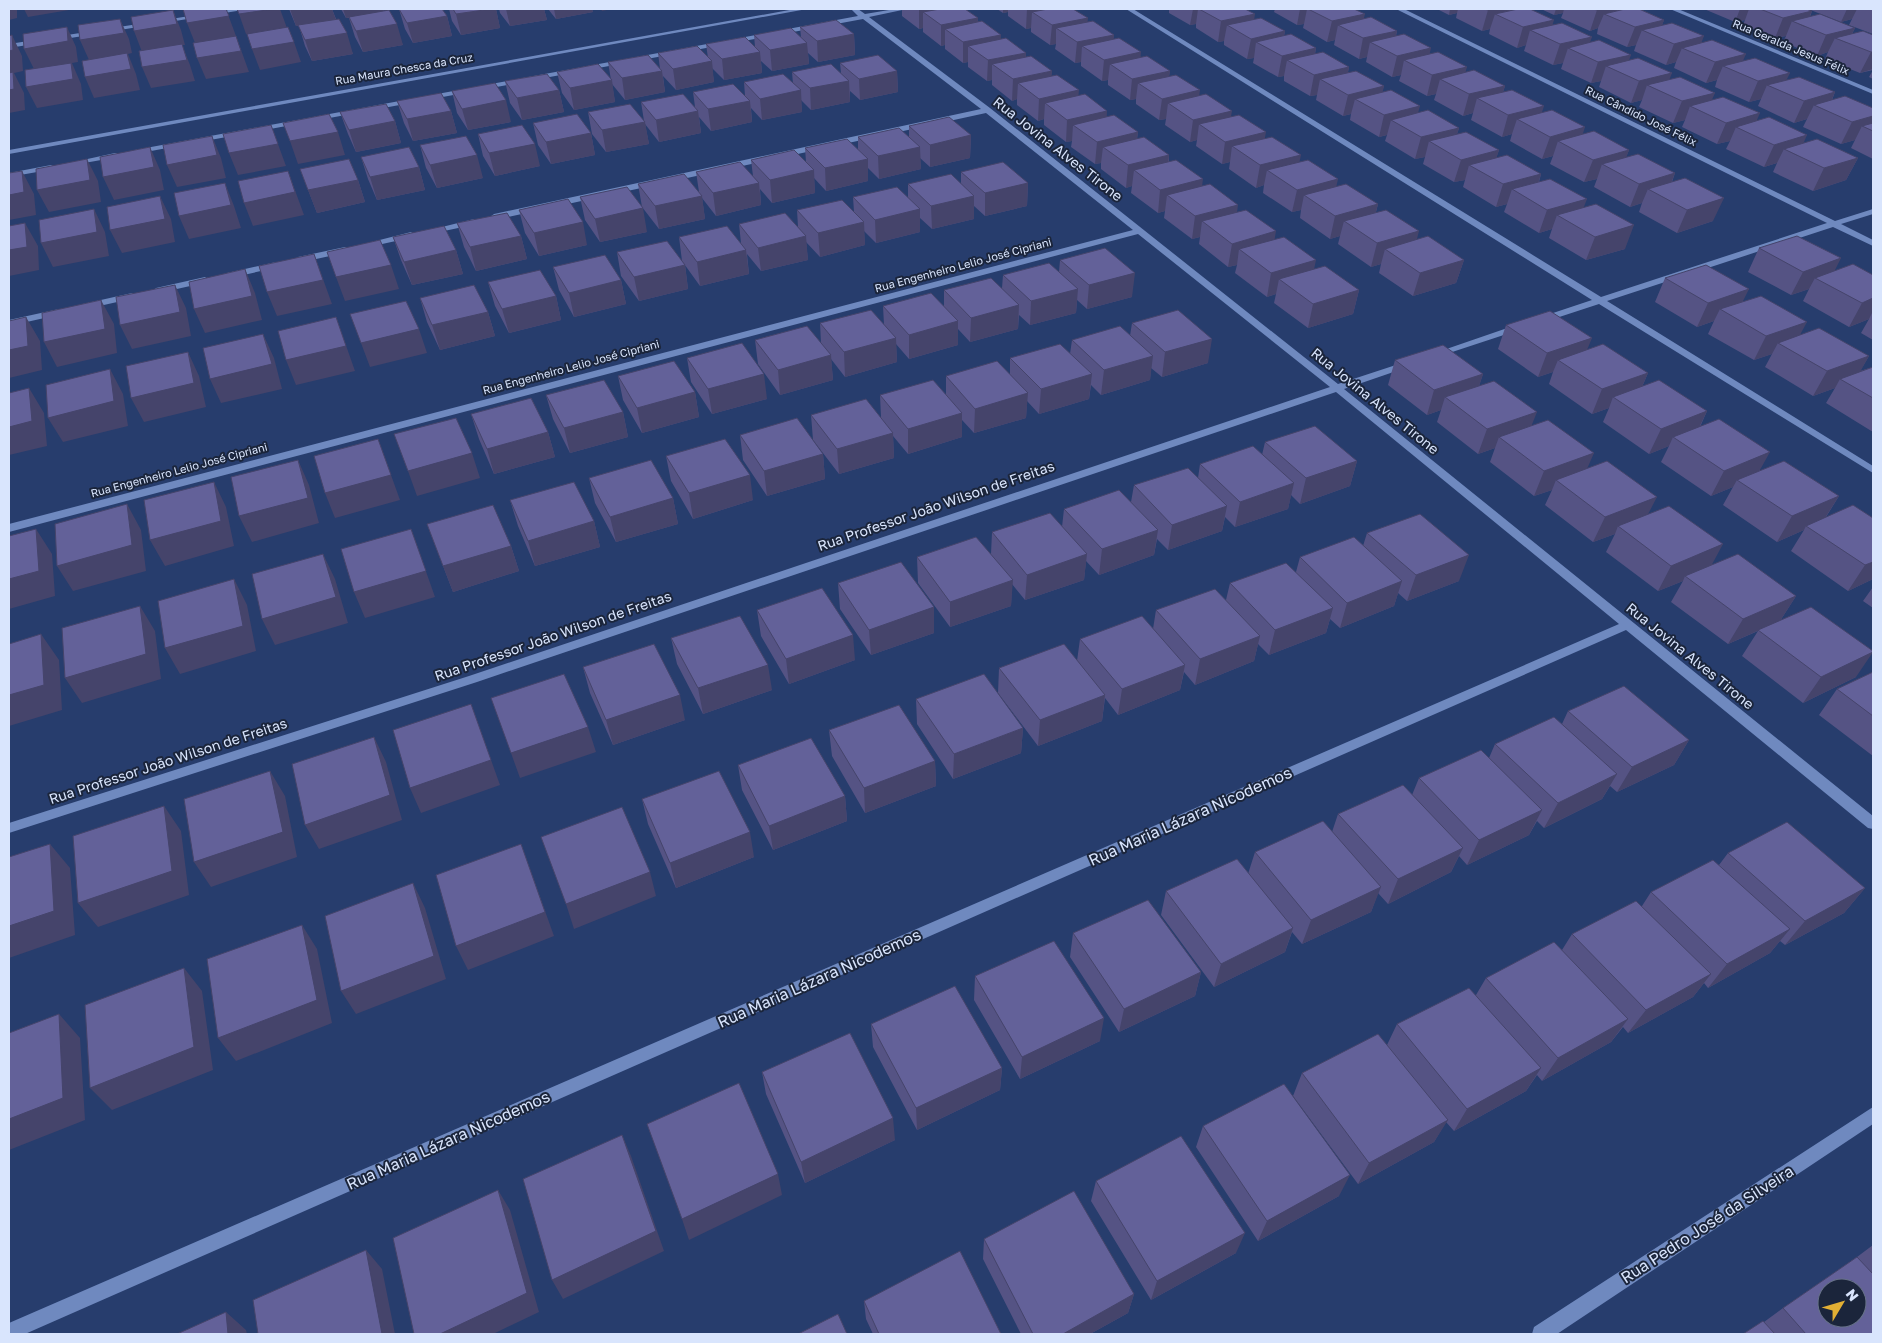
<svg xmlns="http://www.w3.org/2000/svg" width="1882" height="1343" font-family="'Golos Text',sans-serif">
	<rect width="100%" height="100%" fill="#273d6d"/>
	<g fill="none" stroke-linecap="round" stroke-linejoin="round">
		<!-- minor -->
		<path fill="#6f89bf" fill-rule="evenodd" d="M 235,9 L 249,9 L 9,48 L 9,44 Z
			M 795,9 L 807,9 L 9,154 L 9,150 Z
			M 851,9 L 858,9 L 865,14 L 895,9 L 907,9 L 869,17 L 990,108 L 1338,384 L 1405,362 L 1411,362 L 1411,366 L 1344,389 L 1873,816 L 1873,829 L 1868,828 L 1626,630 L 25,1334 L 9,1334 L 9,1323 L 1619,624 L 1336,392 L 477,682 L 9,833 L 9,823 L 469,676 L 1330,387 L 1138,234 L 9,532 L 9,524 L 1133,230 L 986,113 L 494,220 L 490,217 L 494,214 L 981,109 L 863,19 L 135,154 L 131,152 L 135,150 L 858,16 Z
			M 1126,9 L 1133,9 L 1601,297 L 1827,223 L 1396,9 L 1404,9 L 1835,221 L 1873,209 L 1873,214 L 1841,224 L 1873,240 L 1873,246 L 1833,227 L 1607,301 L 1873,466 L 1873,473 L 1599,304 L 1544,322 L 1538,322 L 1538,318 L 1592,300 Z
			M 1670,9 L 1678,9 L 1873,90 L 1873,94 Z
			M 115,153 L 118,153 L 118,157 L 73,165 L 69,163 Z
			M 51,165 L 55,167 L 54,169 L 9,177 L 9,173 Z
			M 474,219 L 478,222 L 477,224 L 430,234 L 426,231 Z
			M 411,232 L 415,235 L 414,237 L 364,248 L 360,245 Z
			M 345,247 L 348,248 L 348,252 L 298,263 L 294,260 L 298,257 Z
			M 276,262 L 280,265 L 279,267 L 230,278 L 226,275 L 227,273 Z
			M 205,277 L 209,280 L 208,282 L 159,293 L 154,290 L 156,288 Z
			M 132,293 L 135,294 L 135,298 L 86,309 L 81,306 L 83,304 Z
			M 59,309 L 62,310 L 62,314 L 9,326 L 9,320 Z
			M 1519,324 L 1524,327 L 1522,329 L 1437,357 L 1431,357 L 1429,355 Z
			M 1873,1107 L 1873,1124 L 1557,1334 L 1532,1334 L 1534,1327 Z"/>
	</g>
	<!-- wall -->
	<path fill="#555384" d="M 289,9 L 332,9 L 336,19 L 353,54 L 312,61 L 305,46 L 299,26 L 296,26 Z
		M 341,9 L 383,9 L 403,45 L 363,52 L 355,37 L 349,18 L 346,18 Z
		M 392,9 L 442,9 L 447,16 L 452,36 L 413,43 L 405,29 L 399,9 L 393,10 Z
		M 449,9 L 496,9 L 500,28 L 461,35 L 452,21 Z
		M 499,9 L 544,9 L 547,20 L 510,26 L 500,13 Z
		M 548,9 L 592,9 L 593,12 L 556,19 Z
		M 902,9 L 965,9 L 978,18 L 978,22 L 1001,39 L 1026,53 L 1026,57 L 1052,71 L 1051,76 L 1107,117 L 1138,132 L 1137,139 L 1169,155 L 1169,162 L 1314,269 L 1359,290 L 1353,314 L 1308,328 L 1274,303 L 1276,294 L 1267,297 L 1235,273 L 1237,265 L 1228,267 L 1199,244 L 1200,237 L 1192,239 L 1164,218 L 1165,211 L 1158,213 L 1131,193 L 1132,186 L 1126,188 L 1101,169 L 1101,163 L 1095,164 L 1071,147 L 1072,141 L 1066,142 L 1044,125 L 1044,119 L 1038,121 L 1017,105 L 1017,99 L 1012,101 L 992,85 L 992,80 L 987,81 L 968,67 L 968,62 L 963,63 L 945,49 L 945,45 L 941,46 L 923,32 L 923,28 L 919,29 L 902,16 Z
		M 997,9 L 1073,9 L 1087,22 L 1114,35 L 1113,39 L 1141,57 L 1170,71 L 1169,76 L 1336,186 L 1378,204 L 1376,212 L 1417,240 L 1464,260 L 1456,283 L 1413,296 L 1379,273 L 1381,264 L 1371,267 L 1338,244 L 1340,236 L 1330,239 L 1300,218 L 1301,210 L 1292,212 L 1263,193 L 1264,185 L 1256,188 L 1229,169 L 1230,162 L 1222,164 L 1196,146 L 1197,140 L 1190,142 L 1165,125 L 1166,119 L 1159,120 L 1136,104 L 1136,99 L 1130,100 L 1108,85 L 1108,80 L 1102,81 L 1081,66 L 1081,62 L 1075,63 L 1055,49 L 1056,44 L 1050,45 L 1031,32 L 1031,28 L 1026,29 L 1008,16 L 1008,12 L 1003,13 Z
		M 1169,9 L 1245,9 L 1254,19 L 1285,31 L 1284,36 L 1316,48 L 1315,54 L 1349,67 L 1348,72 L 1384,86 L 1382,92 L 1418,113 L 1459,128 L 1457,134 L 1499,150 L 1496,158 L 1541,174 L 1539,182 L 1583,208 L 1625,249 L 1586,260 L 1549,238 L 1552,229 L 1539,233 L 1504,212 L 1507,204 L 1496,207 L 1463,187 L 1465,180 L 1454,182 L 1423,164 L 1425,157 L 1415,159 L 1385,141 L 1387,135 L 1379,137 L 1350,120 L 1351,114 L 1343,116 L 1316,100 L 1317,95 L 1310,96 L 1284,81 L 1284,76 L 1278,77 L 1253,63 L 1254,58 L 1247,59 L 1224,45 L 1224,41 L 1218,42 L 1196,28 L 1196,24 L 1190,25 L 1169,13 Z
		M 1275,9 L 1354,9 L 1364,19 L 1397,31 L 1396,36 L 1465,72 L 1505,86 L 1503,92 L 1583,134 L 1629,150 L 1626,157 L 1675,173 L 1672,182 L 1713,221 L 1677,233 L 1639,212 L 1642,203 L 1630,207 L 1594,187 L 1597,179 L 1584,182 L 1550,164 L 1553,156 L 1542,159 L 1510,141 L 1512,134 L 1502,137 L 1471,120 L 1473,113 L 1463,116 L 1434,100 L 1436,94 L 1427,96 L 1399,81 L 1401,75 L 1392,77 L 1366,62 L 1367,57 L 1359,59 L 1334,45 L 1335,40 L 1327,42 L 1303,28 L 1304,24 L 1297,25 L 1274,12 Z
		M 1437,9 L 1530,9 L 1553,25 L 1803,143 L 1858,158 L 1846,180 L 1813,191 L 1773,172 L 1777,163 L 1764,167 L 1726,149 L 1730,141 L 1717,144 L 1682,127 L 1685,120 L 1673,123 L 1639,107 L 1642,100 L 1631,103 L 1599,87 L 1601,81 L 1591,83 L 1561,69 L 1563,63 L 1553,65 L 1524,51 L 1526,45 L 1517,48 L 1489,34 L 1490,29 L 1482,31 L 1456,18 L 1457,13 L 1449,15 Z
		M 1541,9 L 1639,9 L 1664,20 L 1662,25 L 1786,80 L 1835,92 L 1832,100 L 1873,108 L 1873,159 L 1851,148 L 1855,140 L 1841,144 L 1803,127 L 1807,119 L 1794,123 L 1758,106 L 1761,99 L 1749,102 L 1715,87 L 1717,80 L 1706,83 L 1674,68 L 1676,62 L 1666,65 L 1634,51 L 1636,45 L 1627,47 L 1597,34 L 1598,28 L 1590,31 L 1561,18 L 1563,13 L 1554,15 Z
		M 1704,9 L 1806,9 L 1812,11 L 1810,17 L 1855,28 L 1852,34 L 1873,35 L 1873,79 L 1869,77 L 1873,70 L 1860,73 L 1825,59 L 1828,52 L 1817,56 L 1783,42 L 1786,36 L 1775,38 L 1743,25 L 1745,20 L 1735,22 Z
		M 1808,9 L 1873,9 L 1873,34 L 1849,25 L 1852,19 L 1841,22 Z
		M 800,27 L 854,34 L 855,55 L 818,62 L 808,53 L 809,64 L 772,71 L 761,61 L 762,73 L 724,80 L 712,68 L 714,82 L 676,90 L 663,76 L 665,92 L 625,100 L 612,84 L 615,102 L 574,110 L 562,93 L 557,72 L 611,80 L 608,62 L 660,69 L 658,53 L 708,58 L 706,44 L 755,47 L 754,35 L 801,37 Z
		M 840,63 L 897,71 L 898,92 L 860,100 L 850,91 L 850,102 L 811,110 L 801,100 L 802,112 L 762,120 L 751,108 L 752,122 L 711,131 L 699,117 L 701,133 L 659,142 L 645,124 L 649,144 L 606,152 L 592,134 L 588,112 L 644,121 L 641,102 L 695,107 L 693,92 L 745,96 L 744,82 L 793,84 L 792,72 L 841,73 Z
		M 505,81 L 559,90 L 564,112 L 522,120 L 510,103 Z
		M 452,91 L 511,122 L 468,130 L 457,113 Z
		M 397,101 L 451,111 L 457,133 L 413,141 L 404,123 Z
		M 340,112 L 395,121 L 401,143 L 356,152 L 348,134 Z
		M 533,123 L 591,133 L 595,155 L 551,164 L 538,145 Z
		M 909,126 L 971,135 L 970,158 L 930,167 L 920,158 L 921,169 L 879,179 L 868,168 L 868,181 L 826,191 L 814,178 L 815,193 L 772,203 L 760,189 L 761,205 L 716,216 L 702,198 L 705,219 L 659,229 L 642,207 L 638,184 L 699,192 L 696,172 L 753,176 L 751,160 L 806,162 L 805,148 L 858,150 L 858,137 L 909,137 Z
		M 478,134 L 540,166 L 495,176 L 483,156 Z
		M 420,145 L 483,178 L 437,188 L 426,168 Z
		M 361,157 L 419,167 L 425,190 L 377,200 L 368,179 Z
		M 300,169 L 358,180 L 365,202 L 317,213 Z
		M 961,172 L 1028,183 L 1027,206 L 985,216 L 974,206 L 974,219 L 932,229 L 920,218 L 920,232 L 876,243 L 864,231 L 865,245 L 820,257 L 806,242 L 808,260 L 761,271 L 747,254 L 749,274 L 700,286 L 682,261 L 679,237 L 741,243 L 739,224 L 798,227 L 797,210 L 854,212 L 853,197 L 908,198 L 908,184 L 961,184 Z
		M 580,197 L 647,232 L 600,242 L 585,220 Z
		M 519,210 L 587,245 L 539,256 L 525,233 Z
		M 457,223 L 521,236 L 527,259 L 476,271 L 464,247 Z
		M 393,237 L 456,250 L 463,274 L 412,285 L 401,260 Z
		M 1759,248 L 1835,271 L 1873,275 L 1873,340 L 1861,333 L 1869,319 L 1849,327 L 1803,301 L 1809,289 L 1791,295 L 1748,272 Z
		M 617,252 L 685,265 L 688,289 L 639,301 L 621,276 Z
		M 1060,260 L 1132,297 L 1087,309 L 1077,300 L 1076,313 L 1030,325 L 1019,315 L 1018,329 L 970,342 L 958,329 L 958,345 L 909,359 L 896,344 L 897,362 L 845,377 L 831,359 L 833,380 L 780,395 L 758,364 L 755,340 L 821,343 L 820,323 L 884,325 L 883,306 L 944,306 L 944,290 L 1002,288 L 1003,275 L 1059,272 Z
		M 553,267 L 621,280 L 626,304 L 574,317 L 559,290 Z
		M 1665,278 L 1743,301 L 1800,335 L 1869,356 L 1860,371 L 1873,367 L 1873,432 L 1826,403 L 1835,388 L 1813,396 L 1765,367 L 1772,354 L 1754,360 L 1708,334 L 1714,321 L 1697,327 L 1655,302 Z
		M 488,282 L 556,296 L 561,320 L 509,333 L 495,306 Z
		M 420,298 L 488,312 L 495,336 L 440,350 L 427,322 Z
		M 1132,323 L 1208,363 L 1162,377 L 1151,368 L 1150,380 L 1101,395 L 1091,385 L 1089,399 L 1039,414 L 1027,401 L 1026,418 L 974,433 L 962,420 L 962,437 L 908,454 L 893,436 L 894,458 L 839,474 L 813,440 L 811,415 L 881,417 L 880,395 L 946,394 L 946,376 L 1010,374 L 1010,358 L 1070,354 L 1072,340 L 1130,336 Z
		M 1506,325 L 1587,350 L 1648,373 L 1642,387 L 1707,411 L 1700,427 L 1760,470 L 1839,496 L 1826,517 L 1873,518 L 1873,579 L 1848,591 L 1791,551 L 1804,530 L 1777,542 L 1723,505 L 1733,487 L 1711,496 L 1661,462 L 1669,446 L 1649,454 L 1603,422 L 1609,408 L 1592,414 L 1549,384 L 1553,372 L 1538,377 L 1498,349 Z
		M 687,358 L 767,399 L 712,414 L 691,382 Z
		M 1395,360 L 1483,374 L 1479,386 L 1648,515 L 1712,565 L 1796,596 L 1780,621 L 1856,677 L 1803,703 L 1742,656 L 1758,631 L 1728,644 L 1671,602 L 1683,581 L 1658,591 L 1606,552 L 1615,534 L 1593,542 L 1545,505 L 1552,490 L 1534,496 L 1490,462 L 1495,448 L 1478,454 L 1437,422 L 1441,410 L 1427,415 L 1388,385 Z
		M 618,376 L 695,392 L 699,417 L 642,433 L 623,400 Z
		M 546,395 L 623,412 L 628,437 L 570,453 L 553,419 Z
		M 471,414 L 548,432 L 555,457 L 494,474 L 479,439 Z
		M 740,435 L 823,454 L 825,479 L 767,496 L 743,460 Z
		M 1265,442 L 1357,461 L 1350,486 L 1300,504 L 1291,495 L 1288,509 L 1235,527 L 1225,517 L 1222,531 L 1168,550 L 1157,539 L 1154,555 L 1099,575 L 1086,561 L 1084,580 L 1025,600 L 1012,584 L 1011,606 L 950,627 L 918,583 L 917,557 L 991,554 L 992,532 L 1062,527 L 1064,509 L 1131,502 L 1134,485 L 1198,478 L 1200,464 L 1262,455 Z
		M 666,456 L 753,500 L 693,519 L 671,481 Z
		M 589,478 L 673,498 L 678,524 L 616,542 L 595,503 Z
		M 510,500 L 594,521 L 600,547 L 535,566 L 518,526 Z
		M 427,524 L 511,546 L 519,571 L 453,592 Z
		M 1367,533 L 1459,581 L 1407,601 L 1398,593 L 1394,606 L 1340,628 L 1330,619 L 1326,633 L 1269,655 L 1258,644 L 1254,661 L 1195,685 L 1184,672 L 1180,690 L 1118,715 L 1105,698 L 1102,721 L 1038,746 L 998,693 L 999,668 L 1077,661 L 1080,639 L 1153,629 L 1156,610 L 1226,600 L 1230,583 L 1296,572 L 1300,557 L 1363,546 Z
		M 838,583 L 934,633 L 871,655 L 840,609 Z
		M 1873,587 L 1873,608 L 1863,601 Z
		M 757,610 L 855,660 L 789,684 L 761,636 Z
		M 671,638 L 772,690 L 703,714 L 677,664 Z
		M 583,667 L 685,720 L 613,745 L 590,693 Z
		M 1873,672 L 1873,756 L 1819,715 L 1837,689 Z
		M 916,699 L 1023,728 L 1021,753 L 953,779 L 917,724 Z
		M 1568,711 L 1689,740 L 1674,765 L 1617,792 L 1610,786 L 1602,799 L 1544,828 L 1537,821 L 1529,835 L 1467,865 L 1459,856 L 1451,872 L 1388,904 L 1378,893 L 1371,912 L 1302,944 L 1292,932 L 1285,952 L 1214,987 L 1161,915 L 1166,891 L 1248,874 L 1255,852 L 1332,832 L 1338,814 L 1412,795 L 1419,778 L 1489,758 L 1495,744 L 1562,724 Z
		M 829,730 L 935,761 L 936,786 L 865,813 L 832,756 Z
		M 738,765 L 845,796 L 847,821 L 773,850 L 742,790 Z
		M 642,799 L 754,857 L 676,888 L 648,824 Z
		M 1728,853 L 1865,888 L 1844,913 L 1785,945 L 1780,941 L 1770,953 L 1708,988 L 1704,983 L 1693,997 L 1628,1033 L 1623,1027 L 1611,1042 L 1542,1081 L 1537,1075 L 1526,1091 L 1454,1131 L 1446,1122 L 1434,1142 L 1358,1184 L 1293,1096 L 1302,1073 L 1387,1045 L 1397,1024 L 1476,995 L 1486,978 L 1562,950 L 1572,934 L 1642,906 L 1651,892 L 1719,865 Z
		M 1073,933 L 1201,972 L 1195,996 L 1119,1032 L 1070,957 Z
		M 975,976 L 1100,1041 L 1020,1079 L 974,1000 Z
		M 871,1024 L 1002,1068 L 1000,1090 L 917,1130 L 873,1047 Z
		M 762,1072 L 895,1140 L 805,1183 L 766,1094 Z
		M 1203,1126 L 1339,1196 L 1258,1241 L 1196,1147 Z
		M 1096,1181 L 1236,1253 L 1151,1300 L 1091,1201 Z
		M 984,1239 L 1134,1294 L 1128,1313 L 1090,1334 L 1021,1334 L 983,1259 Z
		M 1873,1245 L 1873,1334 L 1743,1334 L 1764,1322 L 1783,1308 L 1857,1257 Z
		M 864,1301 L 1001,1334 L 873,1334 L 866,1319 Z"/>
	<!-- shaded-wall -->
	<path fill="#45446b" d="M 9,9 L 17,9 L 17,18 L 9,20 Z
		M 24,9 L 69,9 L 69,10 L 28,17 Z
		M 226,9 L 236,36 L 195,43 L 187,23 Z
		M 274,9 L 280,9 L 287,28 L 246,34 L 239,14 Z
		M 290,9 L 332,9 L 336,20 L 296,26 Z
		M 343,9 L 383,9 L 384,12 L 346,18 Z
		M 491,9 L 496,9 L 500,28 L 461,35 L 456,14 Z
		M 506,9 L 544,9 L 547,20 L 510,26 Z
		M 554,9 L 592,9 L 593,12 L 556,19 Z
		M 601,9 L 612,9 L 602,11 Z
		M 919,9 L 955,9 L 923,12 L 923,28 L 919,29 Z
		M 1003,9 L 1008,9 L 1008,12 L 1003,13 Z
		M 1027,9 L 1062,9 L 1032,12 L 1031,28 L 1026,29 Z
		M 1193,9 L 1198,9 L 1196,24 L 1190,25 Z
		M 1300,9 L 1307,9 L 1304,24 L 1297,25 Z
		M 1450,9 L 1458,9 L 1457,13 L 1449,15 Z
		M 1496,9 L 1517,9 L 1495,14 L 1490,29 L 1482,31 L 1488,10 Z
		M 1556,9 L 1564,9 L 1563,13 L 1554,15 Z
		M 1604,9 L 1624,9 L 1604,14 L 1598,28 L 1590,31 L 1597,10 Z
		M 1740,9 L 1749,9 L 1745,20 L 1735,22 Z
		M 1847,9 L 1857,9 L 1852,19 L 1841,22 Z
		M 173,10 L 181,30 L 185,45 L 182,45 L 190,65 L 195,81 L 151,88 L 142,67 L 142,52 L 134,31 Z
		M 1812,11 L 1805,27 L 1792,21 L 1786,36 L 1775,38 L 1783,18 Z
		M 1255,14 L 1252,35 L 1227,25 L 1224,41 L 1218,42 L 1221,21 Z
		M 1365,14 L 1360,34 L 1338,25 L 1335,40 L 1327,42 L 1332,21 Z
		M 447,16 L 452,36 L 413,43 L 407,23 Z
		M 978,18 L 977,38 L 945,29 L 945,45 L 941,46 L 941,25 Z
		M 1088,18 L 1086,38 L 1056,28 L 1056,44 L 1050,45 L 1052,25 Z
		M 120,19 L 129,39 L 132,53 L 128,54 L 136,74 L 140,90 L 94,98 L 85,77 L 89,60 L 80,40 Z
		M 1554,20 L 1548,39 L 1530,30 L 1526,45 L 1517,48 L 1523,27 Z
		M 1664,20 L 1658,37 L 1642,30 L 1636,45 L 1627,47 L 1635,27 Z
		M 397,24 L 403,45 L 363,52 L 356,31 Z
		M 67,27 L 76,47 L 78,62 L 72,63 L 81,84 L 83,100 L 37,108 L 26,87 L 34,69 L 24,49 Z
		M 1855,28 L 1847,43 L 1835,38 L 1828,52 L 1817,56 L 1826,35 Z
		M 1285,31 L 1281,51 L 1256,42 L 1254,58 L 1247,59 L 1251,39 Z
		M 1397,31 L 1392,51 L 1370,42 L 1367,57 L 1359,59 L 1363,38 Z
		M 347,33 L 353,54 L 312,61 L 305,40 Z
		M 854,34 L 855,55 L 818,62 L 817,41 Z
		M 12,35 L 22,56 L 23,71 L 14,73 L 24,93 L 25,110 L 9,113 L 9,51 Z
		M 1001,35 L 1000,56 L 968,46 L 968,62 L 963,63 L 963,42 Z
		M 1114,35 L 1112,55 L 1082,46 L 1081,62 L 1075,63 L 1077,42 Z
		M 236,36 L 249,72 L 206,79 L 197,58 Z
		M 1704,36 L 1697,54 L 1682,48 L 1676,62 L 1666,65 L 1674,44 Z
		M 1592,37 L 1585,56 L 1568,48 L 1563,63 L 1553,65 L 1560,44 Z
		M 294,42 L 301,62 L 260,70 L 252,49 Z
		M 807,43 L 809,64 L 772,71 L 770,50 Z
		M 1316,48 L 1312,69 L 1287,60 L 1284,76 L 1278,77 L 1282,56 Z
		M 1431,48 L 1426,69 L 1404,60 L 1401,75 L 1392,77 L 1397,56 Z
		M 760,52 L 762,73 L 724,80 L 722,59 Z
		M 1141,52 L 1139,73 L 1110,64 L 1108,80 L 1102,81 L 1104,60 Z
		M 1871,52 L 1873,52 L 1873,69 L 1860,73 Z
		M 1026,53 L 1025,74 L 992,64 L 992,80 L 987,81 L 988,60 Z
		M 1746,54 L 1738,72 L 1723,66 L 1717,80 L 1706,83 L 1715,62 Z
		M 1631,55 L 1624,74 L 1606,66 L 1601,81 L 1591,83 L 1598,62 Z
		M 712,61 L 714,82 L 676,90 L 673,69 Z
		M 1349,67 L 1345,88 L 1320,79 L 1317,95 L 1310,96 L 1314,75 Z
		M 1467,67 L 1461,88 L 1440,79 L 1436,94 L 1427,96 L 1432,75 Z
		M 662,71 L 665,92 L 625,100 L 622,78 Z
		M 897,71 L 898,92 L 860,100 L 859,79 Z
		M 1052,71 L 1050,92 L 1018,83 L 1017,99 L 1012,101 L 1013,79 Z
		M 1170,71 L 1167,92 L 1138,83 L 1136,99 L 1130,100 L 1132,79 Z
		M 1672,73 L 1664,93 L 1647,85 L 1642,100 L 1631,103 L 1639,81 Z
		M 1790,73 L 1781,91 L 1767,85 L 1761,99 L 1749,102 L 1758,81 Z
		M 612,80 L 615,102 L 574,110 L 570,88 Z
		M 849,81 L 850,102 L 811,110 L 810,88 Z
		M 1384,86 L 1379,108 L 1355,99 L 1351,114 L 1343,116 L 1348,95 Z
		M 1505,86 L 1498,107 L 1477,98 L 1473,113 L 1463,116 L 1469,94 Z
		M 559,90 L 564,112 L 522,120 L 517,98 Z
		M 801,90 L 802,112 L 762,120 L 760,99 Z
		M 1079,90 L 1077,112 L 1045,103 L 1044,119 L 1038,121 L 1039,99 Z
		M 1200,90 L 1197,112 L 1168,103 L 1166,119 L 1159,120 L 1162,99 Z
		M 1835,92 L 1827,111 L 1814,105 L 1807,119 L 1794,123 L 1804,101 Z
		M 1715,93 L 1706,113 L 1690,106 L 1685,120 L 1673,123 L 1682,101 Z
		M 506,100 L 511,122 L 468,130 L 462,109 Z
		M 750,101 L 752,122 L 711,131 L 708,109 Z
		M 1420,106 L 1414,128 L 1391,120 L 1387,135 L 1379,137 L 1384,115 Z
		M 1544,106 L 1537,128 L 1517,119 L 1512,134 L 1502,137 L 1508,115 Z
		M 451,111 L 457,133 L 413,141 L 407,119 Z
		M 698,111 L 701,133 L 659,142 L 656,120 Z
		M 1107,111 L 1106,133 L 1073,125 L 1072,141 L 1066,142 L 1067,120 Z
		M 1232,111 L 1228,133 L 1199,124 L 1197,140 L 1190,142 L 1193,120 Z
		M 1760,113 L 1751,134 L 1736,127 L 1730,141 L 1717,144 L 1726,123 Z
		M 1873,116 L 1873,131 L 1862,126 L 1855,140 L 1841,144 L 1852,122 Z
		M 395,121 L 401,143 L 356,152 L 349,130 Z
		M 645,122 L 649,144 L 606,152 L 602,130 Z
		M 271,125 L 286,166 L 238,175 L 229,153 Z
		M 1585,127 L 1578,149 L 1558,141 L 1553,156 L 1542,159 L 1550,137 Z
		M 1459,128 L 1452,150 L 1429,141 L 1425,157 L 1415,159 L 1421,137 Z
		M 338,132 L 345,155 L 298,164 L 290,141 Z
		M 1138,132 L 1135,154 L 1103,147 L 1101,163 L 1095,164 L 1097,142 Z
		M 1266,132 L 1262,154 L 1232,146 L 1230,162 L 1222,164 L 1225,142 Z
		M 591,133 L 595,155 L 551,164 L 546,142 Z
		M 971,135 L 970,158 L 930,167 L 930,145 Z
		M 1807,135 L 1798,156 L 1784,149 L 1777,163 L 1764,167 L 1774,145 Z
		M 212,136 L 221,158 L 226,178 L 177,187 L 167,165 Z
		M 535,144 L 540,166 L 495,176 L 489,153 Z
		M 150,147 L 160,170 L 164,190 L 114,200 L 103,177 Z
		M 920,147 L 921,169 L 879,179 L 878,156 Z
		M 1499,150 L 1492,172 L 1469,165 L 1465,180 L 1454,182 L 1461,160 Z
		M 1629,150 L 1621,172 L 1602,164 L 1597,179 L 1584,182 L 1593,160 Z
		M 477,155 L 483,178 L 437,188 L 430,165 Z
		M 1169,155 L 1167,178 L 1134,170 L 1132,186 L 1126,188 L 1128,165 Z
		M 1301,155 L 1296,177 L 1267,170 L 1264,185 L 1256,188 L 1260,165 Z
		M 1858,158 L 1846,180 L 1813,191 L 1824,168 Z
		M 87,159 L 98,181 L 101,202 L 49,212 L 37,190 Z
		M 868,159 L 868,181 L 826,191 L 825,168 Z
		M 419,167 L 425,190 L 377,200 L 370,177 Z
		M 814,170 L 815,193 L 772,203 L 770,180 Z
		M 22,171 L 34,194 L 36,215 L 9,220 L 9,195 Z
		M 288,171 L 304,215 L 253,226 L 244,203 Z
		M 1675,173 L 1666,196 L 1648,189 L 1642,203 L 1630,207 L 1639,184 Z
		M 1541,174 L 1534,196 L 1512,189 L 1507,204 L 1496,207 L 1503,184 Z
		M 1203,179 L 1200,202 L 1167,195 L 1165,211 L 1158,213 L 1160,190 Z
		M 1338,179 L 1333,202 L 1304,195 L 1301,210 L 1292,212 L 1297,190 Z
		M 358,180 L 365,202 L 317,213 L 308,190 Z
		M 225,183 L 234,206 L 241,228 L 189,239 L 179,216 Z
		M 759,183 L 761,205 L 716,216 L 713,193 Z
		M 1028,183 L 1027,206 L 985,216 L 985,193 Z
		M 160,196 L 171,219 L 175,242 L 122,253 L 110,230 Z
		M 702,196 L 705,219 L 659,229 L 655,206 Z
		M 974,196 L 974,219 L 932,229 L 931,206 Z
		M 1724,198 L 1713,221 L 1677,233 L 1687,210 Z
		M 1587,199 L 1578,222 L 1557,215 L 1552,229 L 1539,233 L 1547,210 Z
		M 1378,204 L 1372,227 L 1344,221 L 1340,236 L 1330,239 L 1335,216 Z
		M 1238,205 L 1235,228 L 1202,221 L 1200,237 L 1192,239 L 1195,216 Z
		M 643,208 L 647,232 L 600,242 L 595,219 Z
		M 94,209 L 105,232 L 109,256 L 53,267 L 41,243 Z
		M 920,209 L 920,232 L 876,243 L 875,220 Z
		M 583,222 L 587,245 L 539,256 L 534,233 Z
		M 864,222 L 865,245 L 820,257 L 818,233 Z
		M 25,223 L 38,246 L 39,270 L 9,276 L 9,250 Z
		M 1634,225 L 1625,249 L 1586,260 L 1595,237 Z
		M 1276,231 L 1272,255 L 1239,249 L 1237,265 L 1228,267 L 1232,244 Z
		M 1419,231 L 1413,255 L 1385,249 L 1381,264 L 1371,267 L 1377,243 Z
		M 521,236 L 527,259 L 476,271 L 470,247 Z
		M 806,236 L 808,260 L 761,271 L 758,248 Z
		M 456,250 L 463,274 L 412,285 L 404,262 Z
		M 746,250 L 749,274 L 700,286 L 697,262 Z
		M 314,254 L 332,304 L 277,316 L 267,292 Z
		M 1841,258 L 1829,282 L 1815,278 L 1809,289 L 1791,295 L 1803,272 Z
		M 1316,260 L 1311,284 L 1279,279 L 1276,294 L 1267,297 L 1271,273 Z
		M 1464,260 L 1456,283 L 1413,296 L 1420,273 Z
		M 391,265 L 399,289 L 345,301 L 336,277 Z
		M 685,265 L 688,289 L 639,301 L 634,277 Z
		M 245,269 L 255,293 L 262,320 L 205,333 L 194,309 Z
		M 1135,273 L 1132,297 L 1087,309 L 1089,285 Z
		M 621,280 L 626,304 L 574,317 L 569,293 Z
		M 175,285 L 186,308 L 191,336 L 132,349 L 120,325 Z
		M 1078,289 L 1076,313 L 1030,325 L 1031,301 Z
		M 1749,289 L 1737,313 L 1720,309 L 1714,321 L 1697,327 L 1708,303 Z
		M 1359,290 L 1353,314 L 1308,328 L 1313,304 Z
		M 556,296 L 561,320 L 509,333 L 502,309 Z
		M 1873,298 L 1873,311 L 1869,319 L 1849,327 L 1862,303 Z
		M 101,300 L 114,324 L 117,353 L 57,367 L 44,342 Z
		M 1019,305 L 1018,329 L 970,342 L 971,318 Z
		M 488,312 L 495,336 L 440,350 L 432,325 Z
		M 26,317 L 40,341 L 42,370 L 9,378 L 9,350 Z
		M 336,317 L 355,371 L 296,385 L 286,360 Z
		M 958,321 L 958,345 L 909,359 L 909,335 Z
		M 1807,322 L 1794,346 L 1778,343 L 1772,354 L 1754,360 L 1766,336 Z
		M 419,329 L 427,353 L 370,367 L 361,343 Z
		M 263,334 L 274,358 L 282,389 L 221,403 L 210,379 Z
		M 896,338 L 897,362 L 845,377 L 844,352 Z
		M 1592,338 L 1582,362 L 1558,360 L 1553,372 L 1538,377 L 1547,353 Z
		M 1212,339 L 1208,363 L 1162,377 L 1165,352 Z
		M 188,352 L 199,376 L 206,407 L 144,422 L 131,398 Z
		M 831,355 L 833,380 L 780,395 L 778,370 Z
		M 1153,356 L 1150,380 L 1101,395 L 1104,370 Z
		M 1869,356 L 1855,381 L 1840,379 L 1835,388 L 1813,396 L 1827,371 Z
		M 110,369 L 123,394 L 128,426 L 63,442 L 48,418 Z
		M 1648,373 L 1637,398 L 1613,397 L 1609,408 L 1592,414 L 1602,389 Z
		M 764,374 L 767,399 L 712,414 L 708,389 Z
		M 1092,374 L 1089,399 L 1039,414 L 1041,389 Z
		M 1483,374 L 1475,398 L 1445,397 L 1441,410 L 1427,415 L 1434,390 Z
		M 29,388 L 44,413 L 47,446 L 9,455 L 9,427 Z
		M 695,392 L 699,417 L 642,433 L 637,408 Z
		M 1028,393 L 1026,418 L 974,433 L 975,409 Z
		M 1707,411 L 1695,436 L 1673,437 L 1669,446 L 1649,454 L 1661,429 Z
		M 623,412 L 628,437 L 570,453 L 564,428 Z
		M 1537,412 L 1527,437 L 1499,437 L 1495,448 L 1478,454 L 1487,429 Z
		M 962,413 L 962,437 L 908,454 L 908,429 Z
		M 548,432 L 555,457 L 494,474 L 487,449 Z
		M 893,433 L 894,458 L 839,474 L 837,449 Z
		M 378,439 L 400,500 L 335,518 L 325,493 Z
		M 1770,452 L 1756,477 L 1737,480 L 1733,487 L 1711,496 L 1724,471 Z
		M 472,453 L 480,478 L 417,496 L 408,471 Z
		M 1594,453 L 1583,478 L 1556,480 L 1552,490 L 1534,496 L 1544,471 Z
		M 823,454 L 825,479 L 767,496 L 764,471 Z
		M 298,460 L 309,485 L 319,523 L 252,542 L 239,516 Z
		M 1357,461 L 1350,486 L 1300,504 L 1306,478 Z
		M 750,475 L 753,500 L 693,519 L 689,493 Z
		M 214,482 L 226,507 L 234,546 L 165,566 L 150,540 Z
		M 1294,483 L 1288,509 L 1235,527 L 1240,502 Z
		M 1839,496 L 1823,521 L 1806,526 L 1804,530 L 1777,542 L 1792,516 Z
		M 1657,497 L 1644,522 L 1618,526 L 1615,534 L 1593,542 L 1605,517 Z
		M 673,498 L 678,524 L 616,542 L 610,517 Z
		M 127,504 L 141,530 L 146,571 L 73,591 L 57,566 Z
		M 1227,506 L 1222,531 L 1168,550 L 1172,525 Z
		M 594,521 L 600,547 L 535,566 L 528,541 Z
		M 36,529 L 52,554 L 55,596 L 9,609 L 9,579 Z
		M 411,529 L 435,597 L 365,618 L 354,592 Z
		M 1158,530 L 1154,555 L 1099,575 L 1102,549 Z
		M 1723,544 L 1709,570 L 1685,576 L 1683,581 L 1658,591 L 1671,566 Z
		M 511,546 L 519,571 L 453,592 L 443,566 Z
		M 323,554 L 335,579 L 348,623 L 275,645 L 262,619 Z
		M 1087,554 L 1084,580 L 1025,600 L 1027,575 Z
		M 1469,555 L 1459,581 L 1407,601 L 1416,575 Z
		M 1873,562 L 1873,579 L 1848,591 L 1865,565 Z
		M 234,579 L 247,605 L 256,651 L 180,674 L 165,648 Z
		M 1013,580 L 1011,606 L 950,627 L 950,602 Z
		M 1402,581 L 1394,606 L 1340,628 L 1347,603 Z
		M 1796,596 L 1780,621 L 1728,644 L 1743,619 Z
		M 140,606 L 155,631 L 161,679 L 82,703 L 65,678 Z
		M 934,607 L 934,633 L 871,655 L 869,630 Z
		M 1333,608 L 1326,633 L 1269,655 L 1275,630 Z
		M 41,634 L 59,660 L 62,710 L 9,726 L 9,695 Z
		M 853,635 L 855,660 L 789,684 L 786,659 Z
		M 1260,636 L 1254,661 L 1195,685 L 1200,659 Z
		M 1873,652 L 1856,677 L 1803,703 L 1821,677 Z
		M 768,665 L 772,690 L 703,714 L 698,688 Z
		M 1185,665 L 1180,690 L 1118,715 L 1122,689 Z
		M 680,695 L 685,720 L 613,745 L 606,720 Z
		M 1105,695 L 1102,721 L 1038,746 L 1040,720 Z
		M 471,704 L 500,785 L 421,813 L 410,788 Z
		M 588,727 L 596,752 L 520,778 L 511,753 Z
		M 1023,728 L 1021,753 L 953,779 L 954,754 Z
		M 374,737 L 386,762 L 402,820 L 319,849 L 305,825 Z
		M 1689,740 L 1674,765 L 1617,792 L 1632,767 Z
		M 935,761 L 936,786 L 865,813 L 864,788 Z
		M 270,771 L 285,796 L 297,857 L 211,887 L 194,862 Z
		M 1617,774 L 1602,799 L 1544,828 L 1558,803 Z
		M 845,796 L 847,821 L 773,850 L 769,826 Z
		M 164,806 L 181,831 L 189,895 L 98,927 L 78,903 Z
		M 1542,810 L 1529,835 L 1467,865 L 1479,840 Z
		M 750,832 L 754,857 L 676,888 L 670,863 Z
		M 50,844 L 70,868 L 75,935 L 9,958 L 9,926 Z
		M 521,844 L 554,936 L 468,970 L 456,946 Z
		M 1463,848 L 1451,872 L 1388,904 L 1398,879 Z
		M 650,872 L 656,896 L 574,929 L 566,904 Z
		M 413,883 L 425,908 L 446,979 L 356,1014 L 341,991 Z
		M 1381,887 L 1371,912 L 1302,944 L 1311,920 Z
		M 1865,888 L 1844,913 L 1785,945 L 1805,921 Z
		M 302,925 L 317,949 L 332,1023 L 236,1061 L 218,1038 Z
		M 1293,928 L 1285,952 L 1214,987 L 1221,964 Z
		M 1790,929 L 1770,953 L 1708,988 L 1727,964 Z
		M 184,968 L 202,991 L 213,1070 L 112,1110 L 90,1088 Z
		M 1201,972 L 1195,996 L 1119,1032 L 1124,1009 Z
		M 1711,974 L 1693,997 L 1628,1033 L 1646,1010 Z
		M 59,1014 L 80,1038 L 85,1120 L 9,1150 L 9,1119 Z
		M 1104,1018 L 1100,1041 L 1020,1079 L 1022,1057 Z
		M 1628,1019 L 1611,1042 L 1542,1081 L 1558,1058 Z
		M 1002,1068 L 1000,1090 L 917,1130 L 916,1108 Z
		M 1541,1068 L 1526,1091 L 1454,1131 L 1467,1109 Z
		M 893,1118 L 895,1140 L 805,1183 L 801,1162 Z
		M 1448,1120 L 1434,1142 L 1358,1184 L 1369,1163 Z
		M 622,1135 L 631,1156 L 664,1251 L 563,1299 L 552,1280 Z
		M 778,1174 L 782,1195 L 689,1240 L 682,1219 Z
		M 1350,1175 L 1339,1196 L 1258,1241 L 1267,1221 Z
		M 498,1190 L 510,1210 L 539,1312 L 493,1334 L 440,1334 Z
		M 1245,1233 L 1236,1253 L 1151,1300 L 1157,1281 Z
		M 366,1250 L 382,1269 L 395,1334 L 382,1334 Z
		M 1134,1294 L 1128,1313 L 1090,1334 L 1063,1334 Z
		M 226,1312 L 246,1330 L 247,1334 L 228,1334 Z"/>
	<!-- building -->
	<path fill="#636199" stroke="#45446b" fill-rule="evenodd" d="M 183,9 L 226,9 L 229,16 L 187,23 Z
		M 237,9 L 274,9 L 239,14 Z
		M 399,9 L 442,9 L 447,16 L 407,23 Z
		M 453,9 L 491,9 L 456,14 Z
		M 940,9 L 965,9 L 978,18 L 941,25 L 923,12 Z
		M 1048,9 L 1073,9 L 1088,18 L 1052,25 L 1032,12 Z
		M 1199,9 L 1245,9 L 1255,14 L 1221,21 Z
		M 1308,9 L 1354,9 L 1365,14 L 1332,21 Z
		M 1484,9 L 1496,9 L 1488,10 Z
		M 1518,9 L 1530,9 L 1554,20 L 1523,27 L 1495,14 Z
		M 1593,9 L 1604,9 L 1597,10 Z
		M 1625,9 L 1639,9 L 1664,20 L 1635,27 L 1604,14 Z
		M 1760,9 L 1806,9 L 1812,11 L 1783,18 Z
		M 173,10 L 177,24 L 134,31 L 131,17 Z
		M 389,10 L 397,24 L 356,31 L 349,17 Z
		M 1820,14 L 1855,28 L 1826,35 L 1792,21 Z
		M 1371,17 L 1397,31 L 1363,38 L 1338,25 Z
		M 1261,18 L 1285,31 L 1251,39 L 1227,25 Z
		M 120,19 L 124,33 L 80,40 L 78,25 Z
		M 339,19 L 347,33 L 305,40 L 298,25 Z
		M 836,20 L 854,34 L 817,41 L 800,27 Z
		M 982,21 L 1001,35 L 963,42 L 945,29 Z
		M 1093,21 L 1114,35 L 1077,42 L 1056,28 Z
		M 1562,23 L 1592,37 L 1560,44 L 1530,30 Z
		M 1672,23 L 1704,36 L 1674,44 L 1642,30 Z
		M 67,27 L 68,41 L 24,49 L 23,34 Z
		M 288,27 L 294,42 L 252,49 L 247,34 Z
		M 791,28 L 807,43 L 770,50 L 754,35 Z
		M 1863,31 L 1873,35 L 1873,52 L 1871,52 L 1835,38 Z
		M 1291,34 L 1316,48 L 1282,56 L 1256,42 Z
		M 1404,34 L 1431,48 L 1397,56 L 1370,42 Z
		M 12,35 L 13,50 L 9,51 L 9,36 Z
		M 236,36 L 241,51 L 197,58 L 193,43 Z
		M 745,37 L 760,52 L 722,59 L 706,44 Z
		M 1006,38 L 1026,53 L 988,60 L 968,46 Z
		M 1119,38 L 1141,52 L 1104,60 L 1082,46 Z
		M 1599,40 L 1631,55 L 1598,62 L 1568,48 Z
		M 1712,40 L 1746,54 L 1715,62 L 1682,48 Z
		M 182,44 L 187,60 L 142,67 L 139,51 Z
		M 697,46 L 712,61 L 673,69 L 658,53 Z
		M 1323,52 L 1349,67 L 1314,75 L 1287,60 Z
		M 1438,52 L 1467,67 L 1432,75 L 1404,60 Z
		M 127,53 L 131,69 L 85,77 L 82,61 Z
		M 648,55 L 662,71 L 622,78 L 608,62 Z
		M 878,55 L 897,71 L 859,79 L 840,63 Z
		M 1031,56 L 1052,71 L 1013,79 L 992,64 Z
		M 1147,56 L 1170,71 L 1132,79 L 1110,64 Z
		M 1638,58 L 1672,73 L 1639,81 L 1606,66 Z
		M 1755,58 L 1790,73 L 1758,81 L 1723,66 Z
		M 71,63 L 73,79 L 26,87 L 25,70 Z
		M 598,64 L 612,80 L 570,88 L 557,72 Z
		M 831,64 L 849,81 L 810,88 L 792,72 Z
		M 1474,70 L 1505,86 L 1469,94 L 1440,79 Z
		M 1356,71 L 1384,86 L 1348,95 L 1320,79 Z
		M 13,72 L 14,89 L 9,90 L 9,73 Z
		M 547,74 L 559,90 L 517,98 L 505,81 Z
		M 783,74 L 801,90 L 760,99 L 744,82 Z
		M 1057,75 L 1079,90 L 1039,99 L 1018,83 Z
		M 1176,75 L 1200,90 L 1162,99 L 1138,83 Z
		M 1680,77 L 1715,93 L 1682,101 L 1647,85 Z
		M 1799,77 L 1835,92 L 1804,101 L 1767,85 Z
		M 495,83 L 506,100 L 462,109 L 452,91 Z
		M 733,84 L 750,101 L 708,109 L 693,92 Z
		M 1391,90 L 1420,106 L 1384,115 L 1355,99 Z
		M 1512,90 L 1544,106 L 1508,115 L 1477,98 Z
		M 441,93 L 451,111 L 407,119 L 397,101 Z
		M 683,94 L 698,111 L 656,120 L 641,102 Z
		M 1085,94 L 1107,111 L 1067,120 L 1045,103 Z
		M 1206,94 L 1232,111 L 1193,120 L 1168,103 Z
		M 1845,96 L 1873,108 L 1873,116 L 1852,122 L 1814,105 Z
		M 1723,97 L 1760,113 L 1726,123 L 1690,106 Z
		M 386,104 L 395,121 L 349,130 L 340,112 Z
		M 630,104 L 645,122 L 602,130 L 588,112 Z
		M 1428,110 L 1459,128 L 1421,137 L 1391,120 Z
		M 1552,110 L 1585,127 L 1550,137 L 1517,119 Z
		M 329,114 L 338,132 L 290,141 L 283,123 Z
		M 577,114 L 591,133 L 546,142 L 533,123 Z
		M 1114,115 L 1138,132 L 1097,142 L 1073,125 Z
		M 1239,115 L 1266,132 L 1225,142 L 1199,124 Z
		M 949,117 L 971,135 L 930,145 L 909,126 Z
		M 1769,117 L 1807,135 L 1774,145 L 1736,127 Z
		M 1873,123 L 1873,131 L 1862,126 Z
		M 271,125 L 278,144 L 229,153 L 223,134 Z
		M 522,125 L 535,144 L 489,153 L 478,134 Z
		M 899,128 L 920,147 L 878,156 L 858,137 Z
		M 1594,131 L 1629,150 L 1593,160 L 1558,141 Z
		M 1466,132 L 1499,150 L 1461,160 L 1429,141 Z
		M 212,136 L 217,155 L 167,165 L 163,145 Z
		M 466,136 L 477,155 L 430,165 L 420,145 Z
		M 1144,137 L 1169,155 L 1128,165 L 1103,147 Z
		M 1272,137 L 1301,155 L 1260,165 L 1232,146 Z
		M 847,139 L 868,159 L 825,168 L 805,148 Z
		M 1817,139 L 1858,158 L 1824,168 L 1784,149 Z
		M 150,147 L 154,167 L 103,177 L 100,157 Z
		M 409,147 L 419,167 L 370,177 L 361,157 Z
		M 794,150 L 814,170 L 770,180 L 751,160 Z
		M 1638,154 L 1675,173 L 1639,184 L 1602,164 Z
		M 1507,155 L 1541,174 L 1503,184 L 1469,165 Z
		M 87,159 L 90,180 L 37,190 L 36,169 Z
		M 349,159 L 358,180 L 308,190 L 300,169 Z
		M 1176,160 L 1203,179 L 1160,190 L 1134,170 Z
		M 1308,160 L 1338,179 L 1297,190 L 1267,170 Z
		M 740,162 L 759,183 L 713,193 L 696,172 Z
		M 1003,162 L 1028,183 L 985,193 L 961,172 Z
		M 22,171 L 24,192 L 9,195 L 9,173 Z
		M 288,171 L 295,192 L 244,203 L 238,181 Z
		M 684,174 L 702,196 L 655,206 L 638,184 Z
		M 951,174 L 974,196 L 931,206 L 908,184 Z
		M 1685,178 L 1724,198 L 1687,210 L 1648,189 Z
		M 1550,179 L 1587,199 L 1547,210 L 1512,189 Z
		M 225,183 L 231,205 L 179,216 L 174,193 Z
		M 1210,184 L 1238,205 L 1195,216 L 1167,195 Z
		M 1346,184 L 1378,204 L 1335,216 L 1304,195 Z
		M 627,187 L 643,208 L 595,219 L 580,197 Z
		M 897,187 L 920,209 L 875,220 L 853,197 Z
		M 160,196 L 165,219 L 110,230 L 107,207 Z
		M 568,199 L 583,222 L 534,233 L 519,210 Z
		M 842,200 L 864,222 L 818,233 L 797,210 Z
		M 1596,204 L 1634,225 L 1595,237 L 1557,215 Z
		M 94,209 L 97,232 L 41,243 L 39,220 Z
		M 1246,210 L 1276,231 L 1232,244 L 1202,221 Z
		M 1386,210 L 1419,231 L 1377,243 L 1344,221 Z
		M 507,213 L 521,236 L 470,247 L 457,223 Z
		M 785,213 L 806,236 L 758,248 L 739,224 Z
		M 25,223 L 27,247 L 9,250 L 9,226 Z
		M 444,226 L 456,250 L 404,262 L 393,237 Z
		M 727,226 L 746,250 L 697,262 L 679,237 Z
		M 1428,236 L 1464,260 L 1420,273 L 1385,249 Z
		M 1797,236 L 1841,258 L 1803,272 L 1759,248 Z
		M 1284,237 L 1316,260 L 1271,273 L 1239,249 Z
		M 380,240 L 391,265 L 336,277 L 327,252 Z
		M 667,241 L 685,265 L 634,277 L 617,252 Z
		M 1105,248 L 1135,273 L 1089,285 L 1060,260 Z
		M 314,254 L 323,280 L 267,292 L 259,266 Z
		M 605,255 L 621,280 L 569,293 L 553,267 Z
		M 1049,263 L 1078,289 L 1031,301 L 1003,275 Z
		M 1853,264 L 1873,275 L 1873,298 L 1862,303 L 1815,278 Z
		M 1706,265 L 1749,289 L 1708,303 L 1665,278 Z
		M 1325,266 L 1359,290 L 1313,304 L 1279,279 Z
		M 245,269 L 252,296 L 194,309 L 189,282 Z
		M 540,270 L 556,296 L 502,309 L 488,282 Z
		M 991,278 L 1019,305 L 971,318 L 944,290 Z
		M 175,285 L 180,312 L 120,325 L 116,297 Z
		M 474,285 L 488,312 L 432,325 L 420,298 Z
		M 931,293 L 958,321 L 909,335 L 883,306 Z
		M 1761,296 L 1807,322 L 1766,336 L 1720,309 Z
		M 101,300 L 105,329 L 44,342 L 42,313 Z
		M 406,301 L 419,329 L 361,343 L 350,314 Z
		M 871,310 L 896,338 L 844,352 L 820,323 Z
		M 1178,310 L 1212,339 L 1165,352 L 1132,323 Z
		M 1550,311 L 1592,338 L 1547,353 L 1506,325 Z
		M 26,317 L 28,346 L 9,350 L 9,321 Z
		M 336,317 L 346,346 L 286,360 L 278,331 Z
		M 807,326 L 831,355 L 778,370 L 755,340 Z
		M 1120,326 L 1153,356 L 1104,370 L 1072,340 Z
		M 1819,328 L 1869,356 L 1827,371 L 1778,343 Z
		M 263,334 L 272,364 L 210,379 L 203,348 Z
		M 742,343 L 764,374 L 708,389 L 687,358 Z
		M 1060,344 L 1092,374 L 1041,389 L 1010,358 Z
		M 1603,344 L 1648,373 L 1602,389 L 1558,360 Z
		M 1443,345 L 1483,374 L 1434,390 L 1395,360 Z
		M 188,352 L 194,383 L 131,398 L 126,366 Z
		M 674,361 L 695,392 L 637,408 L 618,376 Z
		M 997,361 L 1028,393 L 975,409 L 946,376 Z
		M 1873,367 L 1873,398 L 1840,379 Z
		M 110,369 L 114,401 L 48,418 L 46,385 Z
		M 604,380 L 623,412 L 564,428 L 546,395 Z
		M 933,380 L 962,413 L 908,429 L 880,395 Z
		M 1659,380 L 1707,411 L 1661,429 L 1613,397 Z
		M 1494,381 L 1537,412 L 1487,429 L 1445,397 Z
		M 29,388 L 32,421 L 9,427 L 9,393 Z
		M 531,398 L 548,432 L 487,449 L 471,414 Z
		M 866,399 L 893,433 L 837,449 L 811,415 Z
		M 456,418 L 472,453 L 408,471 L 394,434 Z
		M 797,418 L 823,454 L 764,471 L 740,435 Z
		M 1719,419 L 1770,452 L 1724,471 L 1673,437 Z
		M 1548,420 L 1594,453 L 1544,471 L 1499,437 Z
		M 1315,426 L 1357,461 L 1306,478 L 1265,442 Z
		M 378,439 L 391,475 L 325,493 L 314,456 Z
		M 725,439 L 750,475 L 689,493 L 666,456 Z
		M 1253,446 L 1294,483 L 1240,502 L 1200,464 Z
		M 298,460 L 308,498 L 239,516 L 231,477 Z
		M 651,460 L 673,498 L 610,517 L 589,478 Z
		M 1607,461 L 1657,497 L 1605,517 L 1556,480 Z
		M 1784,461 L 1839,496 L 1792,516 L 1737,480 Z
		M 1188,468 L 1227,506 L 1172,525 L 1134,485 Z
		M 214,482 L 221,521 L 150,540 L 144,500 Z
		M 574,482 L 594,521 L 528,541 L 510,500 Z
		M 1119,490 L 1158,530 L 1102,549 L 1064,509 Z
		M 127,504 L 132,545 L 57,566 L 55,524 Z
		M 493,505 L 511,546 L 443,566 L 427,524 Z
		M 1853,505 L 1873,518 L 1873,562 L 1865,565 L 1806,526 Z
		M 1669,506 L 1723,544 L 1671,566 L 1618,526 Z
		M 1050,513 L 1087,554 L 1027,575 L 992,532 Z
		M 1420,514 L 1469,555 L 1416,575 L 1367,533 Z
		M 36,529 L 39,571 L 9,579 L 9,536 Z
		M 411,529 L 426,571 L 354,592 L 341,549 Z
		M 976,537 L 1013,580 L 950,602 L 917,557 Z
		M 1354,537 L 1402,581 L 1347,603 L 1300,557 Z
		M 323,554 L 336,597 L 262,619 L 252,574 Z
		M 1738,554 L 1796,596 L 1743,619 L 1685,576 Z
		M 901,562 L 934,607 L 869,630 L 838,583 Z
		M 1286,563 L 1333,608 L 1275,630 L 1230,583 Z
		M 234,579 L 243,626 L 165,648 L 158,601 Z
		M 822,588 L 853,635 L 786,659 L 757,610 Z
		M 1215,589 L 1260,636 L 1200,659 L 1156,610 Z
		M 140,606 L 146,654 L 65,678 L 62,628 Z
		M 1811,607 L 1873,651 L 1873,652 L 1821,677 L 1758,630 Z
		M 740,616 L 768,665 L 698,688 L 671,638 Z
		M 1142,616 L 1185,665 L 1122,689 L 1080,639 Z
		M 41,634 L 44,685 L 9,695 L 9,644 Z
		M 654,644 L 680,695 L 606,720 L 583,667 Z
		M 1064,644 L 1105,695 L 1040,720 L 999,668 Z
		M 1873,672 L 1873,716 L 1837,689 Z
		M 564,674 L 588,727 L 511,753 L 491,698 Z
		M 984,674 L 1023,728 L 954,754 L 916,699 Z
		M 1624,686 L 1689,740 L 1632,767 L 1568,711 Z
		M 471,704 L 491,760 L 410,788 L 393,730 Z
		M 899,705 L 935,761 L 864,788 L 829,730 Z
		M 1554,717 L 1617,774 L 1558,803 L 1495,744 Z
		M 374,737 L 390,795 L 305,825 L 292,764 Z
		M 811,738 L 845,796 L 769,826 L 738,765 Z
		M 1481,750 L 1542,810 L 1479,840 L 1419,778 Z
		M 270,771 L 283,832 L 194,862 L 184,799 Z
		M 719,771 L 750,832 L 670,863 L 642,799 Z
		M 1403,785 L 1463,848 L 1398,879 L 1338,814 Z
		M 164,806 L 172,871 L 78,903 L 73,836 Z
		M 622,807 L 650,872 L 566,904 L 541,837 Z
		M 1323,821 L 1381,887 L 1311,920 L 1255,852 Z
		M 1787,822 L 1865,888 L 1805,921 L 1728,853 Z
		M 50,844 L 54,911 L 9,926 L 9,857 Z
		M 521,844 L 545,912 L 456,946 L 436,875 Z
		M 1237,859 L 1293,928 L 1221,964 L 1166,891 Z
		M 1713,860 L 1790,929 L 1727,964 L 1651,892 Z
		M 413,883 L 434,956 L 341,991 L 325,916 Z
		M 1148,900 L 1201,972 L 1124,1009 L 1073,933 Z
		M 1636,901 L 1711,974 L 1646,1010 L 1572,934 Z
		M 302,925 L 317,1000 L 218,1038 L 207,959 Z
		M 1054,941 L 1104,1018 L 1022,1057 L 975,976 Z
		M 1554,942 L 1628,1019 L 1558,1058 L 1486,978 Z
		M 184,968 L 194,1047 L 90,1088 L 85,1005 Z
		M 955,986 L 1002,1068 L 916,1108 L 871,1024 Z
		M 1469,988 L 1541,1068 L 1467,1109 L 1397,1024 Z
		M 59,1014 L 63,1098 L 9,1119 L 9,1033 Z
		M 850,1033 L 893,1118 L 801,1162 L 762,1072 Z
		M 1378,1034 L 1448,1120 L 1369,1163 L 1302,1073 Z
		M 739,1083 L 778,1174 L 682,1219 L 647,1124 Z
		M 1284,1084 L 1350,1175 L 1267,1221 L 1203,1126 Z
		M 622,1135 L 656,1231 L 552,1280 L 523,1179 Z
		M 1181,1136 L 1245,1233 L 1157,1281 L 1096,1181 Z
		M 498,1190 L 527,1293 L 440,1334 L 414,1334 L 393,1238 Z
		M 1074,1191 L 1134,1294 L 1063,1334 L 1033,1334 L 984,1239 Z
		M 366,1250 L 382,1334 L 258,1334 L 253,1300 Z
		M 960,1251 L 1001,1334 L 879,1334 L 864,1301 Z
		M 1857,1257 L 1873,1274 L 1873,1334 L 1806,1334 L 1783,1308 ZM 1827,1288 L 1857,1288 L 1857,1318 L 1827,1318 Z
		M 226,1312 L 228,1334 L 177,1334 Z
		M 838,1314 L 847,1334 L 798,1334 Z
		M 1763,1321 L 1775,1334 L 1743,1334 Z"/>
	<g text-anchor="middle" stroke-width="4" stroke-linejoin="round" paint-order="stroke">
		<!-- far-street labels -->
		<g font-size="11" fill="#d9e5fd" stroke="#1b253b">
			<text transform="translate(1791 47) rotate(23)" y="4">Rua Geralda Jesus Félix</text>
			<text transform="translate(404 69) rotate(-10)" y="4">Rua Maura Chesca da Cruz</text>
			<text transform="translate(1641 116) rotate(26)" y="4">Rua Cândido José Félix</text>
			<text transform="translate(963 265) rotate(-15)" y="4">Rua Engenheiro Lelio José Cipriani</text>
			<text transform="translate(571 367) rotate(-15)" y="4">Rua Engenheiro Lelio José Cipriani</text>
			<text transform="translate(179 470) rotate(-15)" y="4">Rua Engenheiro Lelio José Cipriani</text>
		</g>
		<!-- street labels -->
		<g font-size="14" fill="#d9e5fd" stroke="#1b253b">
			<text transform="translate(1058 149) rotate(38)" y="5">Rua Jovina Alves Tirone</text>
			<text transform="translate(1375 401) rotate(39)" y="5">Rua Jovina Alves Tirone</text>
			<text transform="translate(936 506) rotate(-19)" y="5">Rua Professor João Wilson de Freitas</text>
			<text transform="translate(553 636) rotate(-19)" y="5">Rua Professor João Wilson de Freitas</text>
			<text transform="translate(1690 656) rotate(39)" y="5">Rua Jovina Alves Tirone</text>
			<text transform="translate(168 761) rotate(-18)" y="5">Rua Professor João Wilson de Freitas</text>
		</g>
		<!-- near-street labels -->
		<g font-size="16" fill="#d9e5fd" stroke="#1b253b">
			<text transform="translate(1190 816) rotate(-24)" y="6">Rua Maria Lázara Nicodemos</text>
			<text transform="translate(819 978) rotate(-24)" y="6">Rua Maria Lázara Nicodemos</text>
			<text transform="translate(448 1140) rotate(-24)" y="6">Rua Maria Lázara Nicodemos</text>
			<text transform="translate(1707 1224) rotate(-33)" y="6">Rua Pedro José da Silveira</text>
		</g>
	</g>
	<!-- border -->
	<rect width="1882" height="1343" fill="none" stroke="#d9e5fd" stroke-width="20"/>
	<!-- north arrow -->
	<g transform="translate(1842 1303) rotate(52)"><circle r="24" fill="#1b253b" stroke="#677289"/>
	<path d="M0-4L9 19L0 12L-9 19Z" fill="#e2af34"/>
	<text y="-8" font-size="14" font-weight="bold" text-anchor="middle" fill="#d9e5fd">N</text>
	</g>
</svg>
